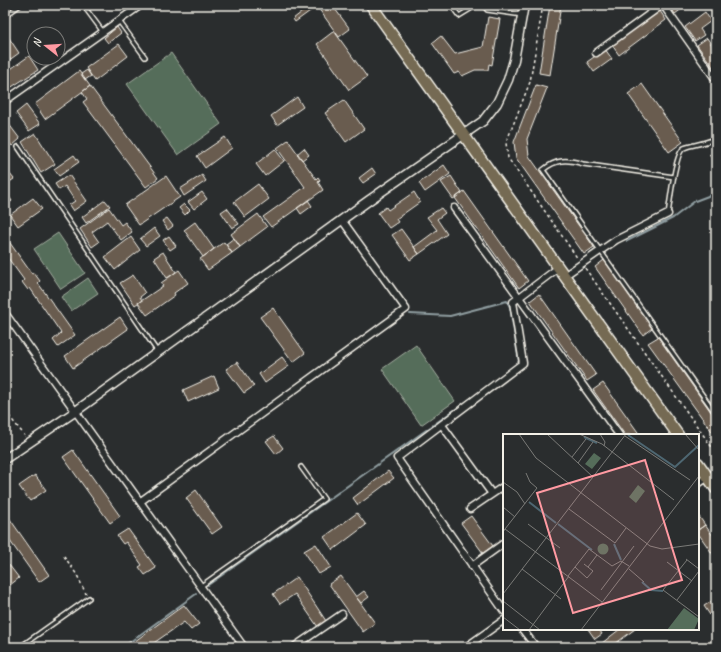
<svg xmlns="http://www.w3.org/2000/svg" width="721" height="652" font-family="Caveat,sans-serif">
<rect width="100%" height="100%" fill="#2a2d2e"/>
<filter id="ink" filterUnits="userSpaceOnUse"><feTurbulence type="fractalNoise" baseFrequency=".025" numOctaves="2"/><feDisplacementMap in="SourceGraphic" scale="8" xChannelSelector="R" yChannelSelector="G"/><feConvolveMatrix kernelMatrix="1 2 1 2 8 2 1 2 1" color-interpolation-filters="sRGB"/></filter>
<g filter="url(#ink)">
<!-- green -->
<path fill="#556d5a" stroke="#a4afa1" d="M171,53L221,124L178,155L127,84Z
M58,233L85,273L61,289L34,249Z
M88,278L98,293L71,311L61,297Z
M416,345L455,401L421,425L382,369Z"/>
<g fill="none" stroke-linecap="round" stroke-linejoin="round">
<!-- stream -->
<path stroke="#909ea1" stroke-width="2" d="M627,241L673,218L695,201L716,193
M410,314L450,316L507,301L510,307L519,362L517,365
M208,585L484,389
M123,647L196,594"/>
</g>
<!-- building -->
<path fill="#695c50" stroke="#f4f1e8" d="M311,5L317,6L295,22L293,19Z
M316,5H332L350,29L339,37Z
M550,5H561L550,75L539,73Z
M669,5H687L675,14Z
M660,11L666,20L619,55L612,45Z
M705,12L711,21L700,29L704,35L695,41L685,27Z
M488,17L500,19L492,65L489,64L488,70H475L462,76L459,72L454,74L432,43L441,36L455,54L483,47Z
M117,27L121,33L108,43L104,38Z
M334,31L367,77L349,90L317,44Z
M5,32L19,53L8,61L5,56Z
M707,38L716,51V71L697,45Z
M119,44L128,56L95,81L86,68Z
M605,49L612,59L594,72L587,62Z
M29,56L38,70L7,90L5,87V73Z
M87,70L91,76L85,80L81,74Z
M79,71L90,86L45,119L35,104Z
M642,84L683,142L669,152L628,94Z
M536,85L547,88L527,139L529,156L594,247L584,254L516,158L514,142Z
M90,86L158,178L146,187L83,102L87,99L82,92Z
M297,97L303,107L277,125L271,116Z
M344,100L364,129L346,142L325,113Z
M26,105L40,124L29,131L16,113Z
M5,119L20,139L12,146L5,137Z
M35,133L55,164L41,173L22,142Z
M225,137L232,148L205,168L197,156Z
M288,140L316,179L318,177L320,180L318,182L323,190L271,227L263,217L305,187L277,148Z
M304,148L309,155L302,160L297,154Z
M275,149L284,161L265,176L256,164Z
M716,150V163L709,155Z
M74,155L79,162L59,176L54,169Z
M444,165L450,174L425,192L419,183Z
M372,168L376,174L363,183L359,178Z
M9,173L14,179L5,185V175Z
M69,175L87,201L73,211L69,205L75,201L65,186L59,190L55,184Z
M202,175L206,181L184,196L180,189Z
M166,176L180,197L139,225L125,205Z
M451,176L462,193L453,199L441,182Z
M258,184L269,199L245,217L234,202Z
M5,191L12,201L6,206L5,204Z
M464,191L528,281L519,288L455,198Z
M202,192L207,199L194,209L188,202Z
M414,192L420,202L396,219L398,222L389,228L378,213L386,207L388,210Z
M33,198L42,209L18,226L10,215Z
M105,200L110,206L86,223L82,217Z
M308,200L312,206L301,214L297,208Z
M184,204L190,210L185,215L179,208Z
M109,208L121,225L125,222L132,232L121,240L107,221L92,232L99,242L92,247L80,229Z
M227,208L239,224L232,228L221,212Z
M441,208L445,213L437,219L447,234L419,254L414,247L437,230L427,217Z
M258,214L267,227L240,247L231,234Z
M167,218L173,226L168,230L162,221Z
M195,222L214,249L203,257L184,230Z
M154,228L160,236L146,246L140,239Z
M401,229L419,254L410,260L392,235Z
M5,236L32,274L34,273L40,281L38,283L75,335L58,347L53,340L61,333L30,288L28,290L22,282L24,280L5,254Z
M169,236L176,246L170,250L163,240Z
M131,237L140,250L115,270L105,257Z
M234,238L240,247L232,253L226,244Z
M224,242L232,253L208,270L200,259Z
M163,252L176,272L167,278L154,258Z
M604,260L652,328L643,335L595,267Z
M179,270L188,283L174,293L175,295L147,315L138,303L163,286L161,283Z
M133,275L145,293L140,297L142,300L135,305L120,283Z
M539,294L596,375L587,381L530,301Z
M273,308L305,353L293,362L260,317Z
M120,317L128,329L73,368L65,356Z
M658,337L716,419V431L713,433L648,343Z
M282,357L289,366L265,383L259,374Z
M237,362L254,386L244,393L226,369Z
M214,376L219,388L188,402L183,390Z
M603,383L640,435H625L593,390Z
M274,436L283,448L276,454L266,441Z
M73,450L120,516L110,523L63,457Z
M388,471L394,478L358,505L353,498Z
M35,475L46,490L30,501L19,486Z
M196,490L222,527L212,534L186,498Z
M5,512L49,575L39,582L5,534Z
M357,513L366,525L333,550L324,537Z
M698,515L705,525L698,530Z
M471,516L493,546L483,553L461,523Z
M705,525L716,540V559L698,533V530Z
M128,529L156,568L145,575L139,567L142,565L126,542L123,544L117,536Z
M316,544L331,567L319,574L304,551Z
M9,565L19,578L5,589V569Z
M341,576L375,623L363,632L329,584Z
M297,577L326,621L318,627L295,594L280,604L273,594Z
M364,591L369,597L361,603L356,597Z
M715,599L716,600V624L704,606Z
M184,605L199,624L191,630L184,622L148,647H127Z
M588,629H599L602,634L595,639Z
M620,629H635L611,647H597Z"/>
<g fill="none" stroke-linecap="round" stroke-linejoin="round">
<defs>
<path id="service" d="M83,5L103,32
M451,5L459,16L477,5
M484,5L487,10L522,15
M5,16L20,5
M119,21L145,57
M18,147L157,351
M674,177L583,164C567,159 556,159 543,170L716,414
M668,214C670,203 675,152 684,148C694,144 705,144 716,138
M709,476L716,471
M201,586L324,499L301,467
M20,647L89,598"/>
<path id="minor" d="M663,5L716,80
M596,53L662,5
M5,101L141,5
M454,208L619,435
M564,276L616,240L668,214
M5,313L244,647
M442,425L492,494
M698,484L708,477
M141,501L406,309L342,220
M470,509L504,486
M472,566L504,543
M504,611L397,458L523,363L513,302L558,268
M522,629L536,647
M294,647L342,614
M466,647L504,620"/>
<path id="tertiary" d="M5,459L76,411L368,201L483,121L497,103L508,80L514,60L524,5"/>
<path id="trunk" d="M371,5L678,435
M698,463L716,489"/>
</defs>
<!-- service casing -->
<use href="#service" stroke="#f4f1e8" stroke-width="6"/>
<!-- minor casing -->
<use href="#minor" stroke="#f4f1e8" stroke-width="9"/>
<!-- tertiary casing -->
<use href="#tertiary" stroke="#f4f1e8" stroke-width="11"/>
<!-- trunk casing -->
<use href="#trunk" stroke="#f4f1e8" stroke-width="13"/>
<!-- path -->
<path stroke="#f4f1e8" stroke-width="1.5" stroke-dasharray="3 3" stroke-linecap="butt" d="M543,5L530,82L506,143L508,158L578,259
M585,268L716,453
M5,411L25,436
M64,556L77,575L86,594"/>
<!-- service -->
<use href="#service" stroke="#2a2d2e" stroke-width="3"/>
<!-- minor -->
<use href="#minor" stroke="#2a2d2e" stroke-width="6"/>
<!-- tertiary -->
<use href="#tertiary" stroke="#2a2d2e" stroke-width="8"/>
<!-- trunk -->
<use href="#trunk" stroke="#756b52" stroke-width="10"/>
</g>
</g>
<!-- overview -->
<g transform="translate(503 434)">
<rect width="196" height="196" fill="#2a2d2e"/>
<path d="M91,19L98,24L89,35L82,30ZM135,51L142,57L133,69L126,63ZM94.5 115a5.5 5.5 0 1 1 11 0a5.5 5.5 0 1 1-11 0ZM181,174L196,185L191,196H164Z" fill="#556d5a"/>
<path fill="none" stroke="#4e6772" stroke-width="2" d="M125,1L172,33L196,11M81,3L94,9M26,68L53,89M55,90L89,116M111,110L118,126M139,148L148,156L160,157"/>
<path fill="none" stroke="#7b7b78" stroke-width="1" d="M16,0L33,24L147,112L159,115L196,110M44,0L90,43M76,0L99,10L171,66M97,0L102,8L101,12M182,0L196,16M122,2L187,46M69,23L83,5M75,29L90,8M0,48L14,58L22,70M0,73L12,83M66,75L112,109L123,94M25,90L57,114M2,95L34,54L27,48L23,39M0,98L2,95L99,168M183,125L196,135M184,126L160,156L196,183M164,128L189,147M72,133L84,144L90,137L81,130M85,133L94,121M19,135L58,165M126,135L141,148M65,142L86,115L109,132L118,127L126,132M98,156L131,112M0,160L123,0M174,166L196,137M0,167L37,196M0,183L17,196M26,196L66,142M78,196L196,42"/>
<path fill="#ff9aa2" fill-opacity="0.15" stroke="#ff9aa2" stroke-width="2" d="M142,26L179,146L70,179L34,59Z"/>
<rect width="196" height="196" fill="none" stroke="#f4f1e8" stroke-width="2"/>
</g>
<!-- margin -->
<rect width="721" height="652" fill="none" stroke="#2a2d2e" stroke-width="20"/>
<rect x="10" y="10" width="701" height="632" fill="none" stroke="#f4f1e8" stroke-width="1.5" filter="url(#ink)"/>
<!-- north arrow -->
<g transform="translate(46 46) rotate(287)"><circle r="19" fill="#2a2d2e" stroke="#7b7b78"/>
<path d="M0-3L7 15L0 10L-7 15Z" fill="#ff9aa2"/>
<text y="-6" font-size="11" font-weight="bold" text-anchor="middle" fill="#f4f1e8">N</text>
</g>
</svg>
